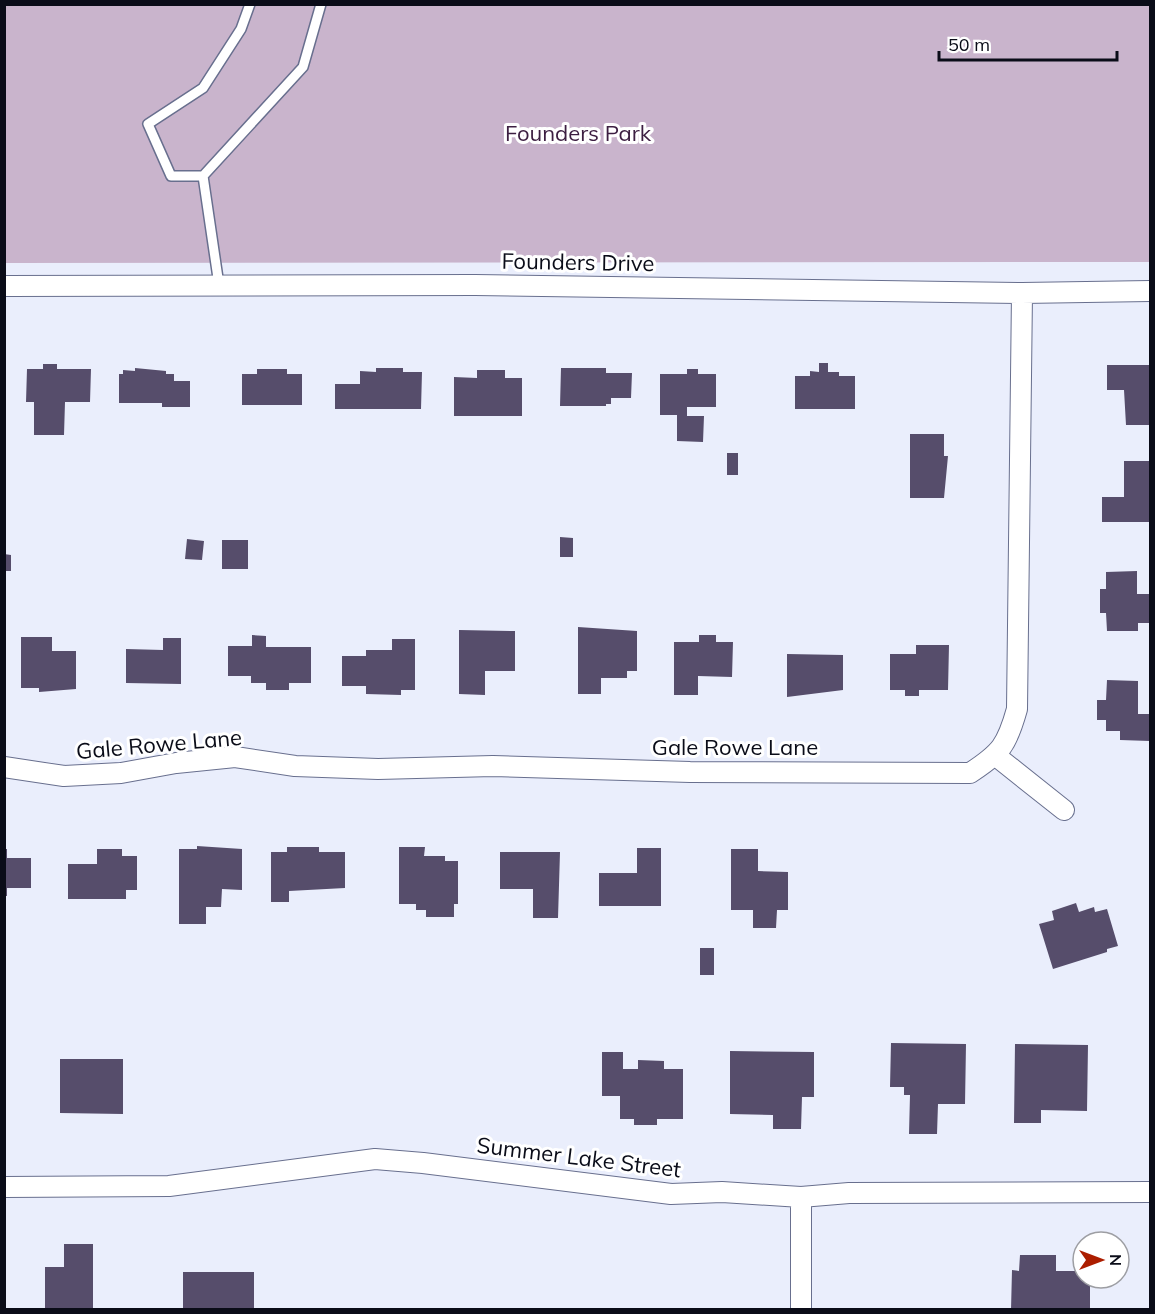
<svg xmlns="http://www.w3.org/2000/svg" width="1155" height="1314" font-family="Mulish,sans-serif">
<rect width="100%" height="100%" fill="#eaeefc"/>
<!-- green -->
<path fill="#c9b4cc" d="M4,5H1150V262L5,263Z"/>
<!-- building -->
<path fill="#564d6b" d="M819,363H828V372H839V376H855V409H795V376H810V371L819,372Z
M43,364H57V369H91L90,402H65L64,435H34V402H26L27,369H43Z
M1107,365H1150V425H1126L1124,390H1107Z
M135,368L166,371V374H174V381H190V407H162V403H119V374H123V370L135,371Z
M376,368H403V372H422L421,409H335V384H360V371L376,372Z
M561,368H606V373H632L631,398H611V404H606V406H560Z
M257,369H287V374H302V405H242V374H257Z
M687,369H698V374H716V407H687V416H704L703,442L677,441V415H660V374H687Z
M477,370H505V378H522V416H454V377L477,378Z
M910,434H944V456H948L944,498H910Z
M727,453H738V475H727Z
M1124,461H1150V522H1102V497H1124Z
M560,537L573,538V557H560Z
M187,539L204,541L202,560L185,559Z
M222,540H248V569H222Z
M4,554L11,555V571H4Z
M1137,571V594H1150V623H1138V631H1107L1106,613H1100V589H1106V572Z
M578,627L637,631V671H627V678H601V694H578Z
M459,630L515,631V671H485V695L459,694Z
M252,635L266,636V647H311V683H289V690H266V683H251V676H228V646H252Z
M699,635H716V642H733L732,677L698,676V695H674V642H699Z
M21,637H52V651H76V689L39,692V688H21Z
M163,638H181V684L126,683V649L163,650Z
M392,639H415V690H401V695L366,694V686H342V656H366V650H392Z
M916,645H949L948,690H919V696H905V690H890V654H916Z
M787,654L843,655V690L787,697Z
M1107,680L1138,681V714H1150V741L1120,740V731H1106V720H1097V700H1106Z
M197,846L242,849V890L222,889L221,907H206V924H179V849H197Z
M287,847H319V852H345V888L289,891V902H271V852H287Z
M399,847H425L424,856H445V861H458V904H454V917H426V910H416V904H399Z
M637,848H661V906H599V873H637Z
M4,849H7V858H31V888H7V896H4Z
M97,849H122V856H137V890H126V899H68V864H97Z
M731,849H758V871L788,872V910H777L776,928H753V910H731Z
M500,852H560L558,918H533V889H500Z
M1076,903L1079,912L1094,907L1095,912L1107,909L1118,946L1107,949V952L1053,969L1039,924L1054,920L1052,911Z
M700,948H714V975H700Z
M891,1043L966,1044L965,1104H938L937,1134H909L910,1095H904V1087H890Z
M1015,1044L1088,1045L1087,1111L1041,1110V1123H1014Z
M730,1051L814,1052V1097H802L801,1129H773V1115L730,1114Z
M602,1052H623V1069H638V1060L664,1061V1069H683V1119H657V1125H634V1119H620V1096H602Z
M60,1059H123V1114L60,1113Z
M64,1244H93V1310H45V1267H64Z
M1020,1255H1056V1271H1081V1277L1090,1278V1310H1011L1012,1270L1019,1271Z
M183,1272H254V1310H183Z"/>
<g fill="none" stroke-linecap="round" stroke-linejoin="round">
<defs>
<path id="lane" d="M250,4L241,29L203,88L148,124L171,176H203L303,67L321,4
M203,176L219,285"/>
<path id="street" d="M4,286L475,285L1022,293L1150,291
M996,756L1064,810
M4,767L64,776L121,773L176,763L235,757L295,766L378,769L493,766L690,772L970,773C1001,753 1007,745 1017,709L1022,293
M4,1187L169,1186L375,1159L423,1163L671,1194L722,1192L801,1197L849,1193L1150,1192
M801,1197V1310"/>
</defs>
<!-- lane casing -->
<use href="#lane" stroke="#686f8e" stroke-width="12"/>
<!-- street casing -->
<use href="#street" stroke="#686f8e" stroke-width="22"/>
<!-- lane -->
<use href="#lane" stroke="#fff" stroke-width="9"/>
<!-- street -->
<use href="#street" stroke="#fff" stroke-width="20"/>
</g>
<g text-anchor="middle" stroke-width="6" stroke-linejoin="round" paint-order="stroke">
<!-- park labels -->
<g font-size="22" fill="#3c1e41" stroke="#fff">
<text x="578" y="141">Founders Park</text>
</g>
<!-- street labels -->
<g font-size="22" fill="#0a0c18" stroke="#fff">
<text transform="translate(578 262) rotate(1)" y="8">Founders Drive</text>
<text transform="translate(159 744) rotate(-5)" y="8">Gale Rowe Lane</text>
<text x="735" y="755">Gale Rowe Lane</text>
<text transform="translate(579 1157) rotate(7)" y="8">Summer Lake Street</text>
</g>
</g>
<!-- border -->
<rect width="1155" height="1314" fill="none" stroke="#0a0c18" stroke-width="12"/>
<!-- north arrow -->
<g transform="translate(1101 1260) rotate(90)"><circle r="28" fill="#ffffff" stroke="#9d9ea3" stroke-width="1.5"/>
<path d="M0-4.5L10 22L0 15L-10 22Z" fill="#ac1e00"/>
<text y="-9" font-size="16" font-weight="bold" text-anchor="middle" fill="#0a0c18">N</text>
</g>
<!-- scale -->
<path d="M939 51v9h178v-9" fill="none" stroke="#0a0c18" stroke-width="3"/>
<text x="948" y="51" font-size="18" fill="#0a0c18" stroke="#ffffff" stroke-width="4.5" paint-order="stroke">50 m</text>
</svg>
